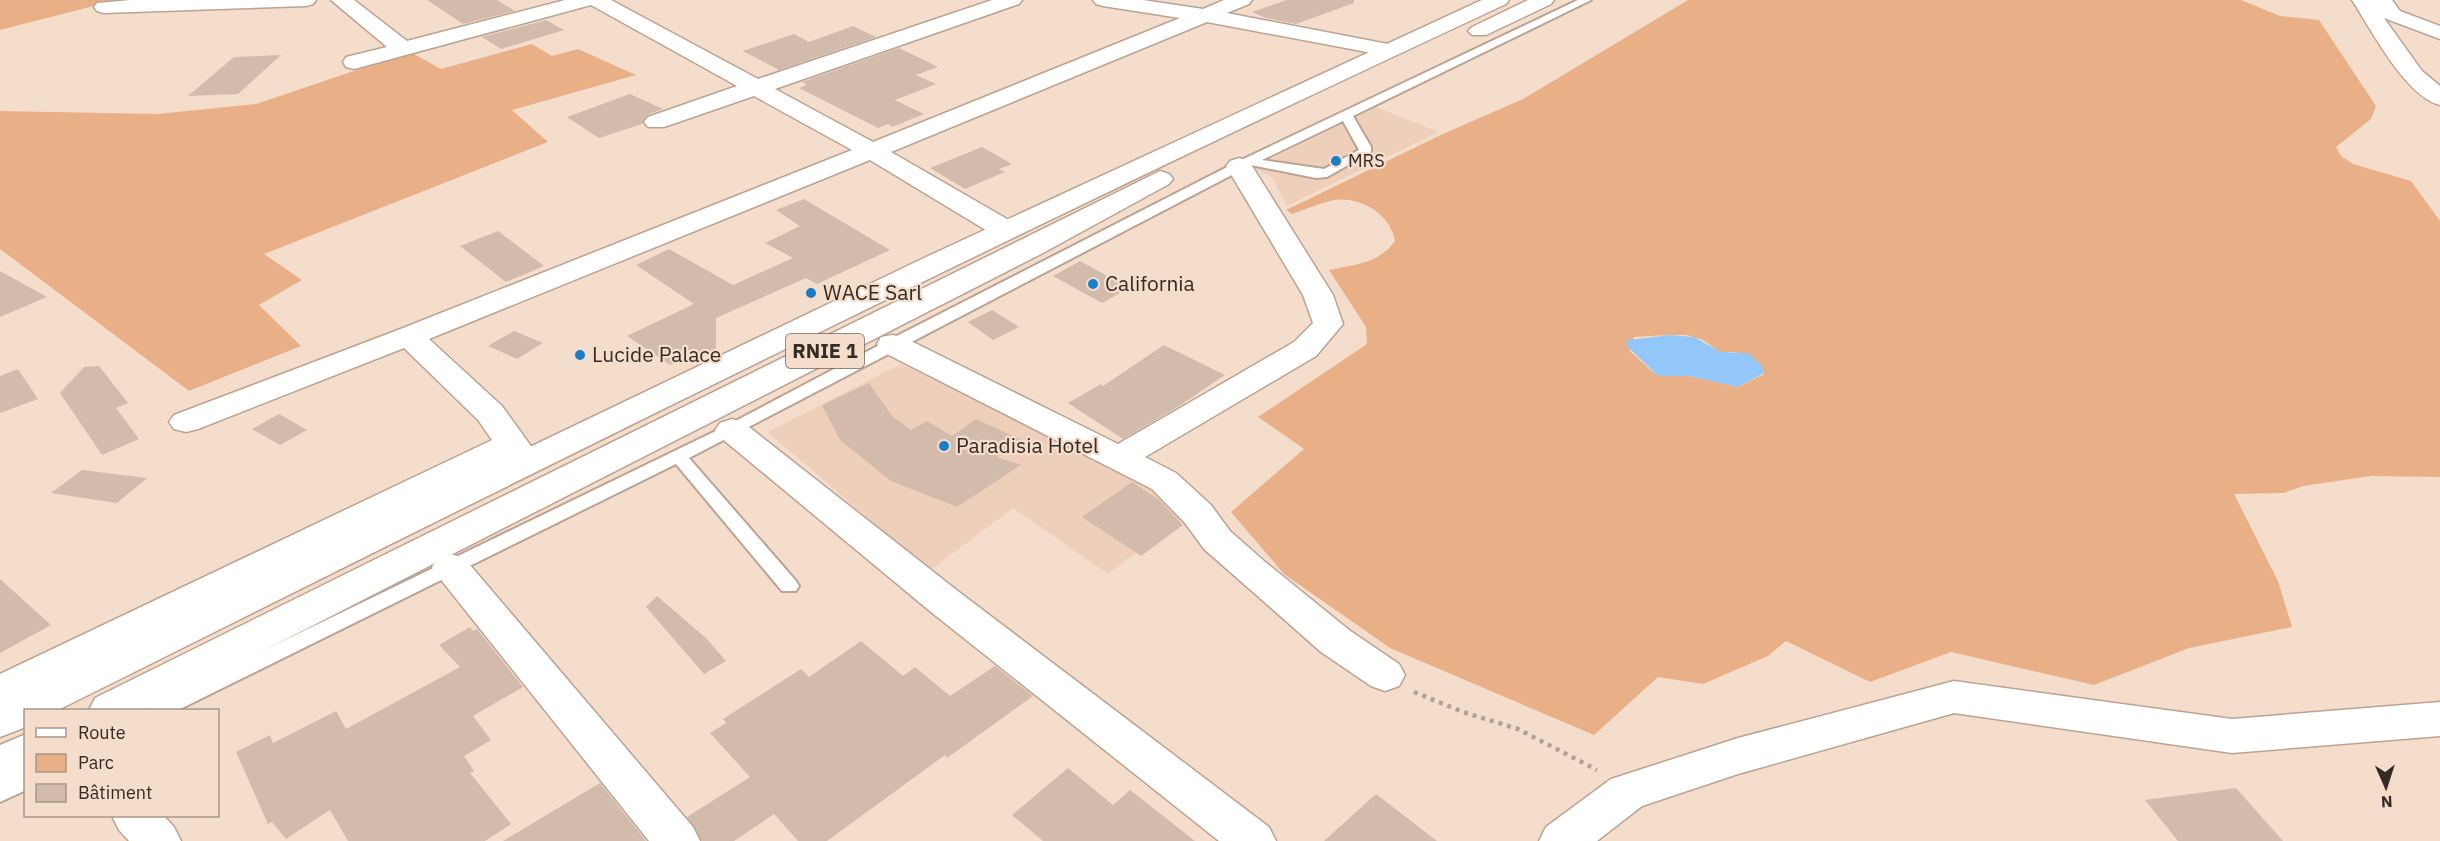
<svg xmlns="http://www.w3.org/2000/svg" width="2440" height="841" font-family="'IBM Plex Sans',sans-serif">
<rect width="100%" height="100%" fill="#f5ddcc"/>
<!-- built -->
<path fill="#eecfba" d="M1376,107L1438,132L1287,206L1272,177L1253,168Z
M901,364L1062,438L1193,508L1108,574L1013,508L929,571L768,432Z"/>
<!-- green -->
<path fill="#e9b088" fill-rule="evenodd" d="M0,0H117L0,30Z
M1688,0H2241L2280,16L2319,20L2376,106L2371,119L2336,147L2341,156L2353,164L2411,181L2440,221V477L2371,476L2303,486L2284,493L2234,494L2278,581L2292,627L2189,648L2094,685L1951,652L1870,682L1786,641L1768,656L1703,684L1658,677L1594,735L1390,648L1284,574L1231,512L1304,449L1258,417L1367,344L1366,327L1329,270C1356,264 1378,264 1395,241C1391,214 1360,196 1334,200C1320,203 1306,209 1292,214L1286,210L1445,133L1523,99ZM1670,335H1686L1703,340L1720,352H1737L1764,374L1738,387L1689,376H1670L1654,373L1630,351L1634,337Z
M532,44L552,56L578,49L636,75L512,110L548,142L264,254L302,280L259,305L301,346L189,391L0,249V111L157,114L256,104L410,52L441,69Z"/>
<!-- water -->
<path fill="#93c7f9" d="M1670,335L1694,337L1721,352L1748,353L1762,366L1764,373L1738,387L1689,376H1658L1626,345L1628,340Z"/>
<!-- building -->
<path fill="#d2bbab" d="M427,0H497L515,11L463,24Z
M1287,0H1354V3L1296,24L1266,18L1252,12Z
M546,20L564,30L501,49L482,37Z
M853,26L876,37L779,70L743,51L794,34L809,42Z
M899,48L938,67L916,75L936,84L895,100L924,114L892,127L888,124L878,128L799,88L807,85L802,82Z
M281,55L238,94L188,96L234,57Z
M630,94L663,109L647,115L642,124L599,138L567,117Z
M982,147L1012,164L999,169L1005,172L965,189L930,168Z
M804,199L890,250L817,284L806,278L716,318V350L691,354L670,365L627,336L694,304L636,265L669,249L733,285L793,258L765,243L800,226L776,210Z
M498,231L544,266L506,282L460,246Z
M1080,261L1129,288L1102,303L1053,276Z
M0,271L47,297L0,317Z
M992,310L1019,327L993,340L968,322Z
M514,331L543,343L517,359L488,346Z
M1164,345L1225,375L1179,406L1123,439L1068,403L1101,384L1103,386Z
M99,366L128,403L116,408L139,439L102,455L60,393L84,367Z
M18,369L38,399L0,413V376Z
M869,383L892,416L911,430L927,421L952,436L976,419L1022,440L997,457L1021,465L957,507L891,481L840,440L822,405Z
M279,414L307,430L280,445L252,429Z
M82,470L147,478L117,503L51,493Z
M1132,482L1159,500L1183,525L1141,556L1082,517Z
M0,579L51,625L0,653Z
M657,596L706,638L726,661L704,674L646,607Z
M470,627L473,631L477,629L523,687L473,716L491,740L464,756L474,771L470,773L511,824L485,841H348L330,810L286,839L272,822L268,824L236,752L270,735L273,743L336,711L346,729L460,667L439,645Z
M861,641L903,676L915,667L950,696L995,666L1033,696L947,758L945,755L827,841H798L774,814L734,841H702L687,817L750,777L710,733L726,723L723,719L801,669L809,677Z
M1068,768L1113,805L1130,790L1195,841H1043L1012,815Z
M600,783L646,841H503Z
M2236,788L2283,841H2178L2145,800Z
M1376,794L1437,841H1324Z"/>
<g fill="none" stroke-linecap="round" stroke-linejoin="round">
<defs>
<path id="lane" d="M1578,0H1591L1353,116L1371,147V152L1327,177L1316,178L1251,165L689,458L796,581L799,586L796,591H782L676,464L178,710H150L153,704L726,426L887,341L1235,163ZM1343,121L1359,150L1324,169L1262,160Z
M26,770V790L0,802V782Z"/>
<path id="street" d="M316,0L313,4L306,6L104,13L97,11L94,7L97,3L131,0Z
M331,0H354L407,41L565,0H611L758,79L992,0H1022L1019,4L775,89L873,142L1180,18L1103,6L1096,4L1093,0H1143L1203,9L1224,0H1252L1249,4L1227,13L1388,44L1396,45L1399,50L1396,55L1388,56L1207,22L891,152L1014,223L1018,229L1014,235L1004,237L994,235L870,160L429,339L502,406L541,460L536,468C523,471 515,472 506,460L15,705L0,709V674L492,440L478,420L404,348L198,429L186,432L174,429L169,422L174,415L398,330L852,150L754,96L664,127H648L644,122L648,117L737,86L591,5L354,69L346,67L343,62L346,57L387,47Z
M1239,158L1248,161L1252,166L1333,295L1343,324L1316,356L1145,457L1176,473L1211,505L1230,531L1264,561L1349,630L1399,664L1405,675L1399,686L1385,691L1371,686L1321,652L1204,549L1185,523L1152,489L881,351L877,344L881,337L892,335L903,337L1118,444L1294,342L1313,323L1303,295L1226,166L1230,161Z
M732,419L744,423L959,592L1269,827L1276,841H1219L931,612L720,437L715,430L720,423Z
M451,554L464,558L693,827L700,841H649L438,576L432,567L438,558Z
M1954,681L2232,719L2440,702V736L2232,753L1954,713L1738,774L1642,806L1597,841H1539L1546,827L1611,779L1738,738Z"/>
<path id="secondary" d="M2352,0H2392L2400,11L2440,26V39L2384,18L2422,71L2440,86V105C2405,96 2371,29 2352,0Z
M15,670C34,676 53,691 61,710H26L25,722L0,697V675Z
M112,816H164L174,827L181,841H129L119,830Z"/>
<path id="highway" d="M1482,0H1509L1506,4C1019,230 539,470 58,710H26V727L0,737V701L924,258Z
M1528,0H1554L1551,4L1486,35H1472L1468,31L1472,27Z
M1160,171L1169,174L1173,179L1169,184L1043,253L147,710H89L95,698Z
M26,734V773L0,783V745Z"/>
</defs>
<!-- lane casing -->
<use href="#lane" stroke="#baa393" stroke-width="4"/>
<!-- street casing -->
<use href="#street" stroke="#baa393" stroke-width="3"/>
<!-- secondary casing -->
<use href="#secondary" stroke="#baa393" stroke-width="3"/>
<!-- highway casing -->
<use href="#highway" stroke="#baa393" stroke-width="3"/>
<!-- path -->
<path stroke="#b3a092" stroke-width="4.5" stroke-dasharray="4 5" stroke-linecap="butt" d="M1414,692L1463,712L1518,729L1597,770"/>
<!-- lane -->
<use href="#lane" fill="#fff" fill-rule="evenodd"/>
<!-- street -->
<use href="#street" fill="#fff" fill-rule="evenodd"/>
<!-- secondary -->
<use href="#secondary" fill="#fff" fill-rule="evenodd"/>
<!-- highway -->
<use href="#highway" fill="#fff" fill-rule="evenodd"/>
</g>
<!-- markers -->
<g fill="#197dc8" stroke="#f5ddcc" stroke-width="2">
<circle cx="1336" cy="161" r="6"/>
<circle cx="1093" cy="284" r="6"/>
<circle cx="811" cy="293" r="6"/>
<circle cx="580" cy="355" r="6"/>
<circle cx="944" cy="446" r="6"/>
</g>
<g text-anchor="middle" stroke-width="4.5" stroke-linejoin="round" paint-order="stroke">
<!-- far-poi labels -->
<g font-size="18" fill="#342b24" stroke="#f5ddcc" text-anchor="start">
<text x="1348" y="167">MRS</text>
</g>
<!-- shield labels -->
<rect fill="#f5ddcc" stroke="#6e6056" stroke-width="1.5" x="786" y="334" width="78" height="34" rx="4.5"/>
<g font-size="20" font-weight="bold" fill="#342b24">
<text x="825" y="358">RNIE 1</text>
</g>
<!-- poi labels -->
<g font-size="21" fill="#342b24" stroke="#f5ddcc" text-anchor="start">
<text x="1105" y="291">California</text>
<text x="823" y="300">WACE Sarl</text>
<text x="592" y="362">Lucide Palace</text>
<text x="956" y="453">Paradisia Hotel</text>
</g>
</g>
<!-- legend -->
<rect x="24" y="709" width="195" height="108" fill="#f5ddcc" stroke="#a89689" stroke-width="1.5"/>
<rect x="36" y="728" width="30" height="9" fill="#ffffff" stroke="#a89689" stroke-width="1.5"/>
<text x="78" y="739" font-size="18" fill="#342b24">Route</text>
<rect x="36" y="754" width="30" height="18" fill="#e9b088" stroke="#a89689" stroke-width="1.5"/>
<text x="78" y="769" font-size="18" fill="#342b24">Parc</text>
<rect x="36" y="784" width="30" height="18" fill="#d2bbab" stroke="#a89689" stroke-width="1.5"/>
<text x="78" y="799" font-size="18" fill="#342b24">Bâtiment</text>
<!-- north arrow -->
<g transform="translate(2386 787) rotate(177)" stroke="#f5ddcc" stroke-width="4.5" paint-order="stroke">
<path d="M0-4.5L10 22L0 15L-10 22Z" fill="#342b24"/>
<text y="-9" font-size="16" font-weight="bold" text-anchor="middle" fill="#342b24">N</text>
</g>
</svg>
